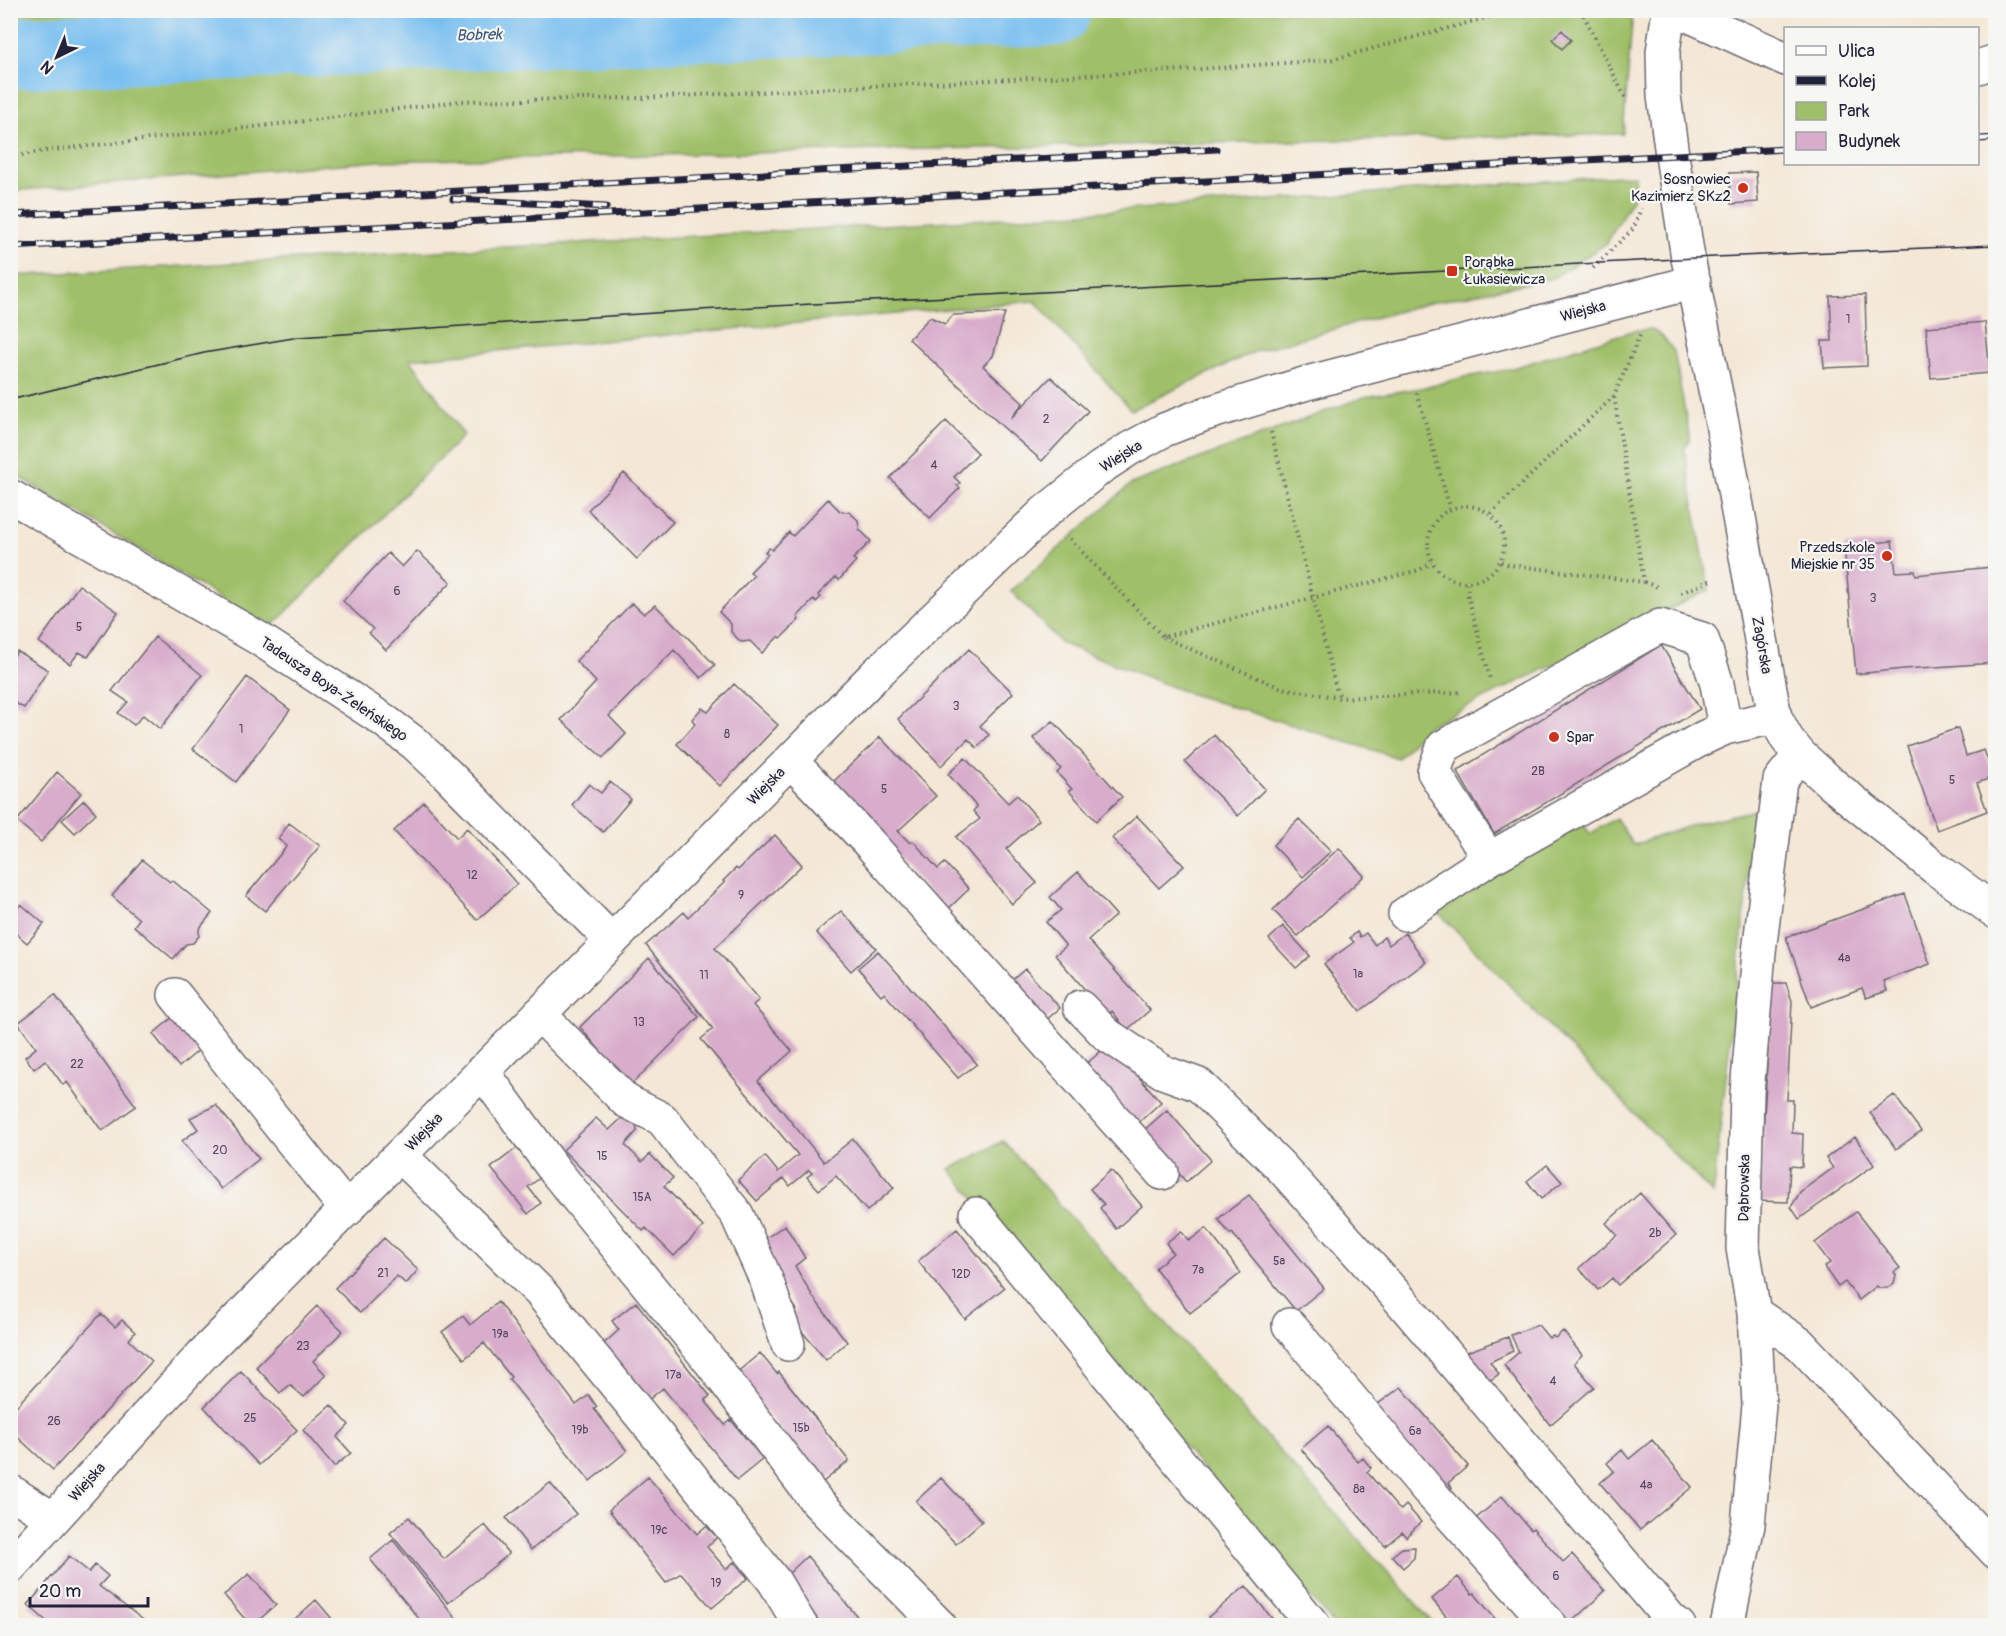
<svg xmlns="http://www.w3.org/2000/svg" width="2006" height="1636" font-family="Pangolin,sans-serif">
<rect width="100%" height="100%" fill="#f6f6f2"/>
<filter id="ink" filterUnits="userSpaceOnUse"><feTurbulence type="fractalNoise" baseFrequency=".0167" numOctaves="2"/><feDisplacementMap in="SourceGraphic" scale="12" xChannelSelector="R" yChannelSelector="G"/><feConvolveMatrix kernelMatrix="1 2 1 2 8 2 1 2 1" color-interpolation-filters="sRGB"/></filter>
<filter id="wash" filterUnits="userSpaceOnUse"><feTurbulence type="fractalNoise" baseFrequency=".008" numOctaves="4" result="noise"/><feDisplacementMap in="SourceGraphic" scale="24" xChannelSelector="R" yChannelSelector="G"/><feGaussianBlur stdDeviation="1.35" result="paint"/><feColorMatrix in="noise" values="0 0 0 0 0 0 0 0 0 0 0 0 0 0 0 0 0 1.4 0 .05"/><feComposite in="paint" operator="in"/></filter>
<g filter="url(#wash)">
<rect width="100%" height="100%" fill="#f4e7d5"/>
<!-- green -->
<path fill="#9fbf68" stroke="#607052" stroke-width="1.5" d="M11,11H1633L1623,134L379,161L11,191Z
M1635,175L1633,197L1607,243L1553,278L1425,304L1256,351L1131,410L1035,301L410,359L464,435L270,628L11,472L10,276L1021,217Z
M1650,329L1661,335L1674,351L1690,440L1684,449L1709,590L1429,725L1398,758L1185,692L1061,643L1011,591L1131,484L1364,397L1427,387L1465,377L1506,370L1632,331Z
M1756,810L1713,1194L1436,910L1583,823L1590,834L1616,818L1633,845L1698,823Z
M1003,1141L1435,1625H1334L950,1169Z"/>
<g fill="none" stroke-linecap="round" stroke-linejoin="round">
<!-- river -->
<path stroke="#79bff0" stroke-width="72" d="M10,53L1055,10"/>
</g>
<g id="blocks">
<!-- building -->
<path fill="#d8accb" d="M1562,30L1571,40L1562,49L1552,39Z
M1756,172L1758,202L1731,204L1729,173Z
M1865,295L1867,366L1824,368L1822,341H1832L1830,296Z
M1005,313L993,356L983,366L1023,403L1010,419L1051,377L1088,411L1042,461L1003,427L909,339L930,317L945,324L953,315Z
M1985,322L1990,373L1931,378L1926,327Z
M946,421L978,453L954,477L960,483L957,485L960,488L930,518L890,478Z
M624,473L673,522L637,559L588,510Z
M828,499L840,511L849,512L858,520L859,529L871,541L853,559L856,561L839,580L836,577L818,595L821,597L816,602L814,599L797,617L799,620L781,638L779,636L762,653L750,641L741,642L731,632V624L719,612L754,575L750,572L768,554L765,552L769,548L772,550L789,532L793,536Z
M1892,541L1896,572L1915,571L1916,575L1991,567L1990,561L1995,560V663L1904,669L1856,674L1844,546Z
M417,551L451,582L386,650L369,633L373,629L343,601L388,553L402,567Z
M79,585L118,612L88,657L79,652L70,664L39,642Z
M632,603L644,614L655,605L715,665L701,678L674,650L609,716L626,734L603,758L561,720L596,682L576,661Z
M155,637L202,675L160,729L143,715L134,725L118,713L128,702L112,691Z
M1661,645L1700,709L1494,834L1457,771Z
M969,649L1013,693L980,726L989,735L977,748L968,739L941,766L898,719Z
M17,651L48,670L24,708L10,700V662Z
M247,677L290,710L236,782L193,749Z
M734,684L778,725L720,786L677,744L695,724L692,719L702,708L708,712Z
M1053,721L1122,797L1096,821L1069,791L1072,789L1057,773L1061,769L1033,738Z
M1958,728L1966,756L1984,750L1994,777L1977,783L1987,811L1937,830L1907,746Z
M1214,735L1265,789L1238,816L1185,762Z
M880,737L936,796L898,831L910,843L913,841L938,869L945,863L969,889L945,912L832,783Z
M965,758L1008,803L1017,795L1039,820L1006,849L1037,883L1012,904L956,837L980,819L973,811L977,807L948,774Z
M57,772L81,793L41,842L17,821Z
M610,782L631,799L603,832L572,805L589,784L601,793Z
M84,800L96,813L75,833L62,820Z
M424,802L457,838L467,828L517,884L477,920L394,831Z
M1137,816L1184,866L1159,888L1112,838Z
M1299,819L1331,851L1303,877L1273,845Z
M289,823L320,846L265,911L246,896L287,846L278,839Z
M775,835L802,865L715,948L759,1000L753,1005L792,1051L758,1081L824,1162L853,1139L894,1188L867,1211L836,1176L819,1190L807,1177L812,1173L809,1170L790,1186L784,1178L757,1201L738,1180L765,1156L778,1172L798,1155L701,1039L713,1029L646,945L684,912L688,917L725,882L723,881L736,868L738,870Z
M1339,848L1364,876L1298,936L1273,910Z
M142,860L170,882L172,880L212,913L199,929V936L193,943L186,944L173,959L134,926L139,919L112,896Z
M1078,872L1116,915L1088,940L1150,1010L1127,1030L1112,1011L1107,1015L1055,955L1066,946L1046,922L1061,910L1050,897Z
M1905,894L1930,964L1884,981L1887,991L1866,998L1862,988L1811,1007L1786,937Z
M21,904L44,924L27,943L10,928V916Z
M841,911L876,948L851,971L816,932Z
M1283,926L1310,956L1296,968L1269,939Z
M1357,932L1360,937L1366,933L1375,945L1384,937L1389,945L1405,933L1426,962L1360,1011L1324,964L1354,942L1350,938Z
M878,951L901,977L977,1064L958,1078L884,993L881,995L858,968Z
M649,958L699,1017L630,1086L580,1027Z
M1025,969L1060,1008L1044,1022L1010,982Z
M1772,983H1786L1792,1001L1787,1100H1793L1792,1133L1803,1134L1802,1167L1790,1166L1788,1202L1759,1201Z
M55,995L136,1106L102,1131L67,1082L63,1085L45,1060L34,1069L25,1057L36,1048L18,1023Z
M173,1017L199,1050L179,1067L153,1034Z
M1109,1044L1161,1102L1136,1125L1084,1066Z
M1894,1095L1921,1131L1896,1149L1870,1113Z
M216,1105L259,1159L221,1189L182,1141L198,1129L190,1118Z
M1167,1110L1211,1160L1186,1182L1144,1130Z
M596,1118L609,1130L622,1118H629L636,1125L637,1131L625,1145L642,1162L650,1154L673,1178L664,1186L703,1227L674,1256L646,1228L643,1231L563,1150Z
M1855,1137L1874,1165L1799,1219L1791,1207L1800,1192L1833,1168L1826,1158Z
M517,1148L541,1177L528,1187L541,1203L528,1214L491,1168Z
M1547,1165L1562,1182L1541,1199L1527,1181Z
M1111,1170L1142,1206L1116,1229L1100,1208L1104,1204L1090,1189Z
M1640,1193L1676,1235L1618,1285L1612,1278L1598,1290L1579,1268L1617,1235L1606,1223Z
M1249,1195L1324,1288L1296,1311L1232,1233L1230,1234L1218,1219Z
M1856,1212L1900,1268L1894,1272L1896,1275L1894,1283L1887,1288H1879L1877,1286L1859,1300L1845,1282L1838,1287L1824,1267L1830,1263L1815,1243Z
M785,1225L805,1258L795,1266L813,1297L847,1342L826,1360L789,1316L797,1310L756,1245Z
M1206,1228L1241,1273L1190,1313L1155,1268L1173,1253L1166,1243L1181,1231L1189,1241Z
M957,1229L1004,1288L965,1319L918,1261Z
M384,1238L418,1270L406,1284L397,1276L360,1313L335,1288Z
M498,1302L576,1405L589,1395L597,1407L594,1409L627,1451L590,1481L509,1379L511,1377L484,1343L464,1359L442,1332L463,1316L470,1325Z
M636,1302L710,1396L705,1400L707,1403L725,1425L731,1420L763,1459L737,1480L663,1388L647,1401L600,1347L619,1330L612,1321Z
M317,1306L343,1331L313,1361L326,1375L304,1397L290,1385L280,1393L256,1367Z
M101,1314L115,1327L122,1320L135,1332L129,1340L152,1361L53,1470L10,1430V1413Z
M1538,1325L1549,1338L1553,1336L1555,1338L1563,1331L1582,1355L1574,1363L1594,1387L1550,1425L1504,1365L1519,1352L1511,1335Z
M1508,1337L1513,1351L1490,1362L1499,1374L1486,1383L1461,1354Z
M760,1353L777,1374L779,1372L849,1461L823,1482L735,1374Z
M241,1371L297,1430L259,1465L204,1407Z
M1401,1387L1468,1466L1448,1483L1452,1488L1447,1493L1374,1407Z
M331,1405L349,1425L337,1437L351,1453L334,1467L303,1430Z
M1328,1426L1358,1462L1363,1458L1371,1468L1367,1472L1397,1507L1401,1510L1406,1505L1421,1522L1406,1537L1402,1532L1385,1546L1301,1449Z
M1652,1440L1692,1487L1640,1530L1600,1483L1614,1471L1607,1463L1622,1450L1629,1459Z
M648,1477L697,1534L706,1526L717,1537L707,1547L726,1569L734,1562L748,1578L712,1608L681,1573L666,1583L609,1510Z
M941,1478L982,1521L956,1544L916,1501Z
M550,1483L576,1514L531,1550L506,1518Z
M1502,1496L1531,1530L1533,1528L1563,1562L1572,1554L1605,1591L1567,1626L1472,1522Z
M409,1517L444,1559L485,1525L509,1554L448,1603L390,1533Z
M393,1540L456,1618L447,1626H425L370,1559Z
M1415,1547L1414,1558L1403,1568L1392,1556L1402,1548Z
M69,1556L89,1572L95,1565L108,1576L99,1586L151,1626H62L56,1621L52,1626L28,1605Z
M807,1556L865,1626H823L785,1577Z
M249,1574L276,1605L252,1626H238L245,1619L224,1595Z
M1458,1577L1472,1594L1474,1593L1501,1626H1454L1432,1599Z
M1246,1586L1278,1626H1215L1208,1617Z
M316,1600L338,1626H287Z"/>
</g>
</g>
<g filter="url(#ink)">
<use href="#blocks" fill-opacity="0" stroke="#6c6771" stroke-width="1.5"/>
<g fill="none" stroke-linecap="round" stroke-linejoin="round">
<defs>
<path id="minor" d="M1669,10L1663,52L1664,96L1672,155L1688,258L1722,423L1775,717L1787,739L1800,755L1832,784L1935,868L1996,912
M1677,10L1786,59
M1978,67L1996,61
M10,496L258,638L382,719L414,743L447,774L612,941
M1725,728L1717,684L1702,639L1660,626L1443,747L1434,772L1489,859L1703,738L1725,728L1775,717
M791,761L869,843L1162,1173
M1405,914L1489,859
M175,995L347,1210
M1080,1007L1106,1034L1163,1072L1199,1085L1281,1167L1396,1295L1673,1622L1679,1626
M539,1014L626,1101L662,1119L737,1215L767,1282L788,1344
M482,1071L556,1172L710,1361L817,1502L940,1626
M401,1156L540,1292L688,1473L774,1581L801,1626
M976,1214L1314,1626
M1754,1313L1800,1344L1996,1552
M1289,1325L1428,1490L1551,1626
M10,1491L53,1519
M10,1567L202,1355L874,676L1045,512L1100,468L1129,449L1164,430L1205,414L1307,383L1694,282
M1727,1626L1748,1525L1759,1405L1754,1313L1743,1248L1747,1093L1759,952L1780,780L1800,755"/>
</defs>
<!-- minor casing -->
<use href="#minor" stroke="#6c6771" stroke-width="36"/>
<!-- path -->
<path stroke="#6c6771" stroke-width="4" stroke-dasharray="1.5 4.5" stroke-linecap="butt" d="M1581,10L1625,97
M10,157L45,151L322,119L460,101L641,98L1185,70L1330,60L1515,10
M1593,268L1634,228L1641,208
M1417,393L1447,498L1451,508
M1271,432L1336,688L1340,697
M1428 544a38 38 0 1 1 76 0a38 38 0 1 1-76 0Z
M1491,513L1614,396L1640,335
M1070,539L1163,637L1419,570L1432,563
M1501,562L1510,565L1644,582L1614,396
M1644,582L1660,588
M1467,583L1468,596L1490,679
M1681,593L1711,580
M1163,637L1281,688L1341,698L1462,692"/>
<!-- minor -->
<use href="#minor" stroke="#fff" stroke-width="33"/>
<!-- tram -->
<path stroke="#22223b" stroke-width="1.5" d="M10,400L204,353L299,337L699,310L1715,257L1996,245"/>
<defs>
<path id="rail" d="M1978,139L1996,138
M453,199L606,207
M296,200L1216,149
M10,215L303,200
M10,247L1786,149"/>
</defs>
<!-- rail casing -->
<use href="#rail" stroke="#22223b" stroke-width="7"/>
<!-- rail -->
<use href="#rail" stroke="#f6f6f2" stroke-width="4.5" stroke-dasharray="14" stroke-linecap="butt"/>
</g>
</g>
<!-- markers -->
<g fill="#c8321e" stroke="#f6f6f2" stroke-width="2">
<circle cx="1743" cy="188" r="6"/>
<rect x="1446" y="265" width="12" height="12" rx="3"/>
<circle cx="1887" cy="556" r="6"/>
<circle cx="1554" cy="737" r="6"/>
</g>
<g text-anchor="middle" stroke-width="4.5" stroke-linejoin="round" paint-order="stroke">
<!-- number labels -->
<g font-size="12" fill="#50445f">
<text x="1848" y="323">1</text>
<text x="1046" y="423">2</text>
<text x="934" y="469">4</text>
<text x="397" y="595">6</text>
<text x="1873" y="602">3</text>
<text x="79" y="631">5</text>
<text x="956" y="710">3</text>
<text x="241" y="733">1</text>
<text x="727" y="738">8</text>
<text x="1538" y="775">2B</text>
<text x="1952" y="784">5</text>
<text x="884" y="793">5</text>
<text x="472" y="879">12</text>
<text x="741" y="899">9</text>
<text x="1844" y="962">4a</text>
<text x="1358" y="978">1a</text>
<text x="704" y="979">11</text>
<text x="639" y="1026">13</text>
<text x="77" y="1068">22</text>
<text x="220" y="1154">20</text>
<text x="602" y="1160">15</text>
<text x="642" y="1201">15A</text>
<text x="1655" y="1237">2b</text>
<text x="1279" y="1265">5a</text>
<text x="1198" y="1274">7a</text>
<text x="383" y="1277">21</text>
<text x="961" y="1278">12D</text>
<text x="500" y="1338">19a</text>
<text x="303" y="1350">23</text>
<text x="673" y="1379">17a</text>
<text x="1553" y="1385">4</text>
<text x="250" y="1422">25</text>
<text x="54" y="1425">26</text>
<text x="801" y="1432">15b</text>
<text x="580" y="1434">19b</text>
<text x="1415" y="1435">6a</text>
<text x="1646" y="1489">4a</text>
<text x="1359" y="1493">8a</text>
<text x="659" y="1534">19c</text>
<text x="1556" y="1580">6</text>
<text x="716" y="1587">19</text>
</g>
<!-- poi labels -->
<g font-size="15" fill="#22223b" stroke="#f6f6f2" text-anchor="end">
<text x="1731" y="184">Sosnowiec<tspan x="1731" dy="17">Kazimierz SKz2</tspan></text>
<text x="1464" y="267" text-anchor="start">Porąbka<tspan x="1464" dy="17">Łukasiewicza</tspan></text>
<text x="1875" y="552">Przedszkole<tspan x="1875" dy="17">Miejskie nr 35</tspan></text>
<text x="1566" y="742" text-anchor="start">Spar</text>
</g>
<!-- street labels -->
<g font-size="15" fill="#22223b" stroke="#f6f6f2">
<text transform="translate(1583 311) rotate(-15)" y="5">Wiejska</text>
<text transform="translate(1121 456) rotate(-32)" y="5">Wiejska</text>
<text transform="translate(1762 645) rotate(80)" y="5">Zagórska</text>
<text transform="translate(334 689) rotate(34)" y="5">Tadeusza Boya-Żeleńskiego</text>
<text transform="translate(766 786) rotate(-45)" y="5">Wiejska</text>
<text transform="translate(424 1132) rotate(-46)" y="5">Wiejska</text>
<text transform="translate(1744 1188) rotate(-89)" y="5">Dąbrowska</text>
<text transform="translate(87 1482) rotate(-48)" y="5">Wiejska</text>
</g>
<!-- water labels -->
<g font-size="16" font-style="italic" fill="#40597a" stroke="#f6f6f2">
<text transform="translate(479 34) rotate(-2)" y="6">Bobrek</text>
</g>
</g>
<!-- margin -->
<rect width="2006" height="1636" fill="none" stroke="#f6f6f2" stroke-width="36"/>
<!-- legend -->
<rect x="1784" y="27" width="195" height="138" fill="#f6f6f2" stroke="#a1a1a9" stroke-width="1.5"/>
<rect x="1796" y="46" width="30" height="9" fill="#ffffff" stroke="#a1a1a9" stroke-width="1.5"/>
<text x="1838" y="57" font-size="18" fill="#22223b">Ulica</text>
<rect x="1796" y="76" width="30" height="9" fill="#22223b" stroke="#a1a1a9" stroke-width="1.5"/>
<text x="1838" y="87" font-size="18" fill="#22223b">Kolej</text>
<rect x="1796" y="102" width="30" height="18" fill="#9fbf68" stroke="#a1a1a9" stroke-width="1.5"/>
<text x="1838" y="117" font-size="18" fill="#22223b">Park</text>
<rect x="1796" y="132" width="30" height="18" fill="#d8accb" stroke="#a1a1a9" stroke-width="1.5"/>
<text x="1838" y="147" font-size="18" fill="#22223b">Budynek</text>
<!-- north arrow -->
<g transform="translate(57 57) rotate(223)" stroke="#f6f6f2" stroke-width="4.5" paint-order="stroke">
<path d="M0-4.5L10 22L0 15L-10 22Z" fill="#22223b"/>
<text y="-9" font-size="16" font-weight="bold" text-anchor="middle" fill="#22223b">N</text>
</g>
<!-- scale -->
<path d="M30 1597v9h118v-9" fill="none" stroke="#22223b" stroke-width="3"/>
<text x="39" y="1597" font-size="18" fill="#22223b" stroke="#f6f6f2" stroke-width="4.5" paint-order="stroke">20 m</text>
</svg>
